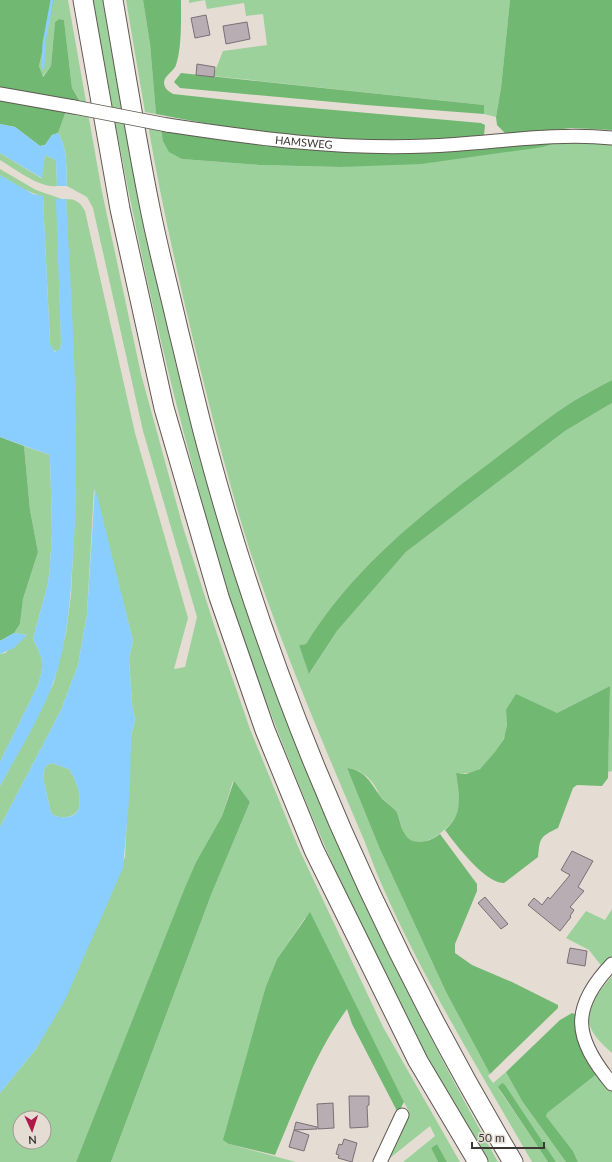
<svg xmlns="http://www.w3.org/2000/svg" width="612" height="1162" font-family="Lato,sans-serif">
<rect width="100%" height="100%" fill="#e5ddd4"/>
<!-- green -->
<path fill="#9cd19c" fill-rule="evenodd" d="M54,0H68L102,192L141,374L183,527L214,625L250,729L299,849L383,1027L460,1162H447L437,1144L431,1148L438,1162H403L435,1136L430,1126L385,1162H383L409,1112L350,995L305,918L277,959L266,986L229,1144L296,1162H111L211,895L250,802L233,781L222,816L196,862L76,1162H0V1093L36,1049L50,1024L125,857L131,736L135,720L132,704L129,658L133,641L94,489L87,614L78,665L61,710L0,827V786L39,714L54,682L66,633L71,594L75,514L76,442L66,199C76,199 80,202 85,211L135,433L188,618L174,669L185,667L197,617L143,431L93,208L87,197L67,186C66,168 68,148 58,133L66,111L51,108L48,96L80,100L72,88L64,20L59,19L55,22L51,66L42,77L39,66ZM20,1118H44V1142H20Z
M93,0H104C127,130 150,261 182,389C249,661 361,920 498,1162H486C381,985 295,794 230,598C212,543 198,486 183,430C146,288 118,144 93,0Z
M126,0H143L150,44L156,114L145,112Z
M189,0H510L501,88L496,117L484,114V105L213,76L223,51L267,45L263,14L246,16L244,3L207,9L205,0L189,3Z
M148,125L161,128L182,159L260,165L340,167L543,147L559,142L612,143V380C599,387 585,394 572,402C546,419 521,439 496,458C425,511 353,567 306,644L299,645L310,673L337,631L406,552L565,431L612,403V771L608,772L610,686L557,713L506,710C507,719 508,729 504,738C500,748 489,762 481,768C474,773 464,774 456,773C459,799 465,813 443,831C433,840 413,850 404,833C401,827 400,819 397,813C393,806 387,804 382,798C379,796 378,791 376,788C370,777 359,769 347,768L379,847L446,992L490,1074L488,1076L493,1083L506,1072L522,1101L566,1162H556L533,1128L498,1088L548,1162H532C481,1073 427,986 385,892C377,875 371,858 364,840C324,746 284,652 251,554C235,505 222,454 209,404C186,312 164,219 148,125Z
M0,153L41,178L45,155L56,160L57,186C41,189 15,169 0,160Z
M0,169L36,190L62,199H57L61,343L60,349L57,352L51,348L50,344L43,197L23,189L0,175Z
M24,446L50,455L52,532L50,566L48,583L33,639C43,659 45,663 38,685L0,762V654L5,653L27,635L14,633L20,624L23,599L38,552L30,510Z
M51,763L69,769C77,780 90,815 66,817C60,818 56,817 51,813L43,777L45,767Z
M612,909V959L603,968L589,950L566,938L586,911L605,920Z
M612,976V1053C576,1022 585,1008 612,976Z
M598,1073L612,1090V1162H578L573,1151L546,1116V1113Z"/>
<!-- forest -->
<path fill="#71b872" d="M0,0H54L39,66L43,77L51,66L55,22L59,19L64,20L72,88L80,101L0,88Z
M143,0H181C181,18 182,48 176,65C174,71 165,75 164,82C164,88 168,91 173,94L266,104L481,123L485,125L484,135L480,137C418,140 355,142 294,136C247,131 201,123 156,114L150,44Z
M510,0H612V130L571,128L507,135L497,125L496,117L501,88Z
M181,73L484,105V114L366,105L180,88L174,82Z
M0,99L66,111L58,133L52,135L45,145L40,146L15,127L0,124Z
M161,128L243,140L559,142L543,147L421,164L340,167L260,165L182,159L169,152L163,141Z
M612,380V403L565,431L406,552L337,631L309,674L299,645L306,644C353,567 425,511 496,458C521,439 546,419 572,402C585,394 599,387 612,380Z
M0,437L24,446L30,510L38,552L23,599L20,624L14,633L0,641Z
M610,686L608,778L602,786L577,785L573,788L558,828C540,837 540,837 538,857L504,883C486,884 455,844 445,830C464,814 459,796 456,773L466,774L480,769L495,752L504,739L507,725L506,710L516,694L557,713Z
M347,768C365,770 371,783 380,796C384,802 391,805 396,811C400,818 400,827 405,834C412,847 430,842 440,834L477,884V891L455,944V953L472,965L512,982L558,1005V1008L490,1074L446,992L379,847Z
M234,781L250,802L211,895L111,1162H76L184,890L196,862L222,816Z
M310,912L404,1102L398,1113L352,1024L347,1009C314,1055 297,1104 275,1155L229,1144L223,1140L266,986L277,959Z
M572,1013L578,1015L598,1073L547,1113L546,1116L573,1151L578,1162H566L522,1101L506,1072L560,1020Z
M502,1083L505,1085L556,1162H548L498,1087Z
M437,1144L447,1162H438L431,1148Z"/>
<!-- water -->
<path fill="#89cefe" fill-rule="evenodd" d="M0,124L15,127L40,146L45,145L52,135L58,133C68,148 66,168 67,186H57L56,160L45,155L42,178L0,153Z
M0,175L33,194L43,196L50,344L55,352L60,349L61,343L56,199H66C72,313 80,427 74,541C71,582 70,624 59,664C48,707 21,747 0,786V762L38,685C45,663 43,659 33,639L48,583L50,566L52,532L50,455L0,437Z
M95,487L133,641L129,658L132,704L135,720L131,736L130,787L123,868L65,1000L36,1049L0,1093V827L61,710L78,665L87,614ZM51,763L69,769C77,780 90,816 66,817C60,818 56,817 51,813L43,777L45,767Z
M14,633L27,635L14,648L0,654V641Z"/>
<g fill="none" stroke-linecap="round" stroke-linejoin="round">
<!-- stream -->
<path stroke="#89cefe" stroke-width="3" d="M43,68L44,43L52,0"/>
</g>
<!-- building -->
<path fill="#b8adb3" stroke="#7a6f75" d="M206,15L210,35L195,38L191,18Z
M247,22L250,39L226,44L223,26Z
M197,64L215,67L214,77L196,75Z
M572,851L593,861L578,887L584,891L570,907L574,910L570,916L571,917L560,931L528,905L534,898L542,905L548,897L550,899L570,875L561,870Z
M485,897L508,924L501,929L478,903Z
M570,948L587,951L585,966L567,963Z
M349,1096H369V1105L367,1106L368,1127L350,1128Z
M333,1103L334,1128L318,1129L317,1104Z
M296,1122L317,1127V1129L294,1130Z
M294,1130L309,1135L304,1151L289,1147Z
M344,1139L357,1143L352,1162L338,1158L339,1155L336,1154L339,1144L342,1145Z"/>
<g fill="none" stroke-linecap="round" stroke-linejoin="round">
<defs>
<g id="minor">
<path d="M0,94L74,107"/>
<path id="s1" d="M167,125C253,138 340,150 427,146C489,144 550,132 612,138"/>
<path d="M612,964C569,1009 574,1038 612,1084"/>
<path d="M380,1162L402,1115"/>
</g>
<path id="highway" d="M83,0L120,209L164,408L219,597L265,730L314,850L418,1061L478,1162
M113,0C125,69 136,139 150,208C158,249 169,289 178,329C188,369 197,410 208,450C275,700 381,940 513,1162"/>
</defs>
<!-- minor casing -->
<use href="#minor" stroke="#5f5951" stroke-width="15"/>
<!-- highway casing -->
<use href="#highway" stroke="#5f5951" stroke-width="21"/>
<!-- minor -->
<use href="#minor" stroke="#fff" stroke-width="13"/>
<!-- highway -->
<use href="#highway" stroke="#fff" stroke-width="19"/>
<defs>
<path id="minor-bridge" d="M74,107L167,125"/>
</defs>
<!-- minor-bridge casing -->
<use href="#minor-bridge" stroke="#5f5951" stroke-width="15" stroke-linecap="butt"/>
<!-- minor-bridge -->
<use href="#minor-bridge" stroke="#fff" stroke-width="13"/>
</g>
<g text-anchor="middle" stroke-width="3.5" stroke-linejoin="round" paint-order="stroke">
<!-- street labels -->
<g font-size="11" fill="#3c3935" stroke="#e5ddd4">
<text dy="4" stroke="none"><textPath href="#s1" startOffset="138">HAMSWEG</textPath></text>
</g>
</g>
<!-- north arrow -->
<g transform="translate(32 1130) rotate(177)"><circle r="19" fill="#e5ddd4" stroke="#a19b94"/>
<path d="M0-3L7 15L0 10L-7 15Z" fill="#ad1a49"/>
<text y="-6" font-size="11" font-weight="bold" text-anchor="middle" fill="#3c3935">N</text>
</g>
<!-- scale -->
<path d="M472 1142v6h72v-6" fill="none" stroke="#3c3935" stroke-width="2"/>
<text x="478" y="1142" font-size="12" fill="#3c3935" stroke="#e5ddd4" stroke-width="3" paint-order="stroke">50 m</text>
</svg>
